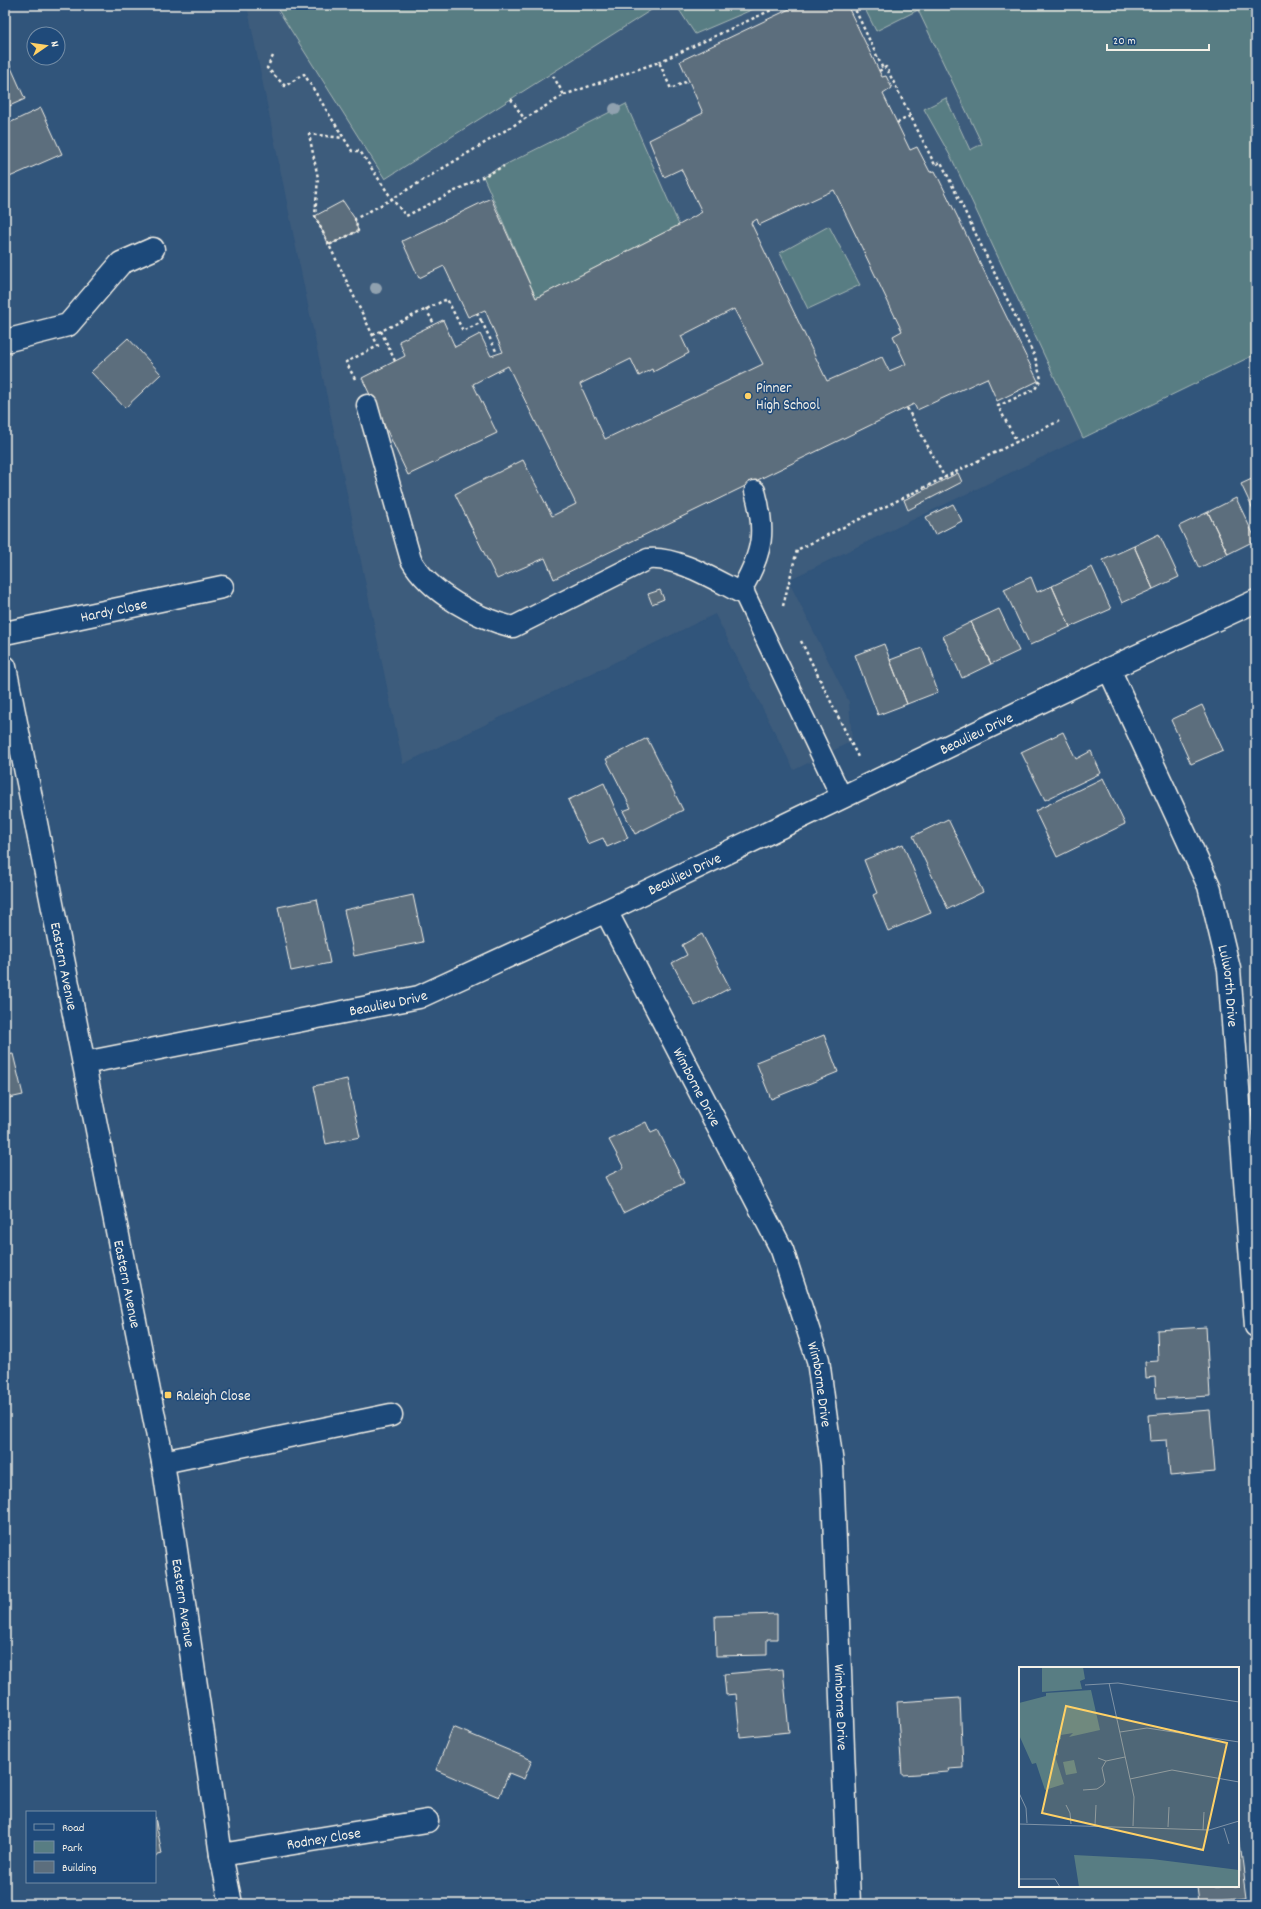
<svg xmlns="http://www.w3.org/2000/svg" width="1261" height="1909" font-family="Dekko,sans-serif">
<rect width="100%" height="100%" fill="#31557b"/>
<filter id="ink" filterUnits="userSpaceOnUse"><feTurbulence type="fractalNoise" baseFrequency=".025" numOctaves="2"/><feDisplacementMap in="SourceGraphic" scale="8" xChannelSelector="R" yChannelSelector="G"/><feConvolveMatrix kernelMatrix="1 2 1 2 8 2 1 2 1" color-interpolation-filters="sRGB"/></filter>
<g filter="url(#ink)">
<!-- built -->
<path fill="#3e5c7c" d="M247,5H1256V354L788,580L849,702L852,741L794,770L715,614L403,764L296,247Z"/>
<!-- green -->
<path fill="#587d83" stroke="#a6b7b6" d="M275,5H659L385,179Z
M676,5H763L695,34Z
M863,5H1256V354L1083,438L952,159L924,109L946,98L970,150L982,144L918,10L876,31Z
M626,104L679,225L536,298L483,176Z
M829,226L860,285L808,309L780,253Z"/>
<!-- building -->
<path fill="#5c6e7d" stroke="#f4f1e8" fill-rule="evenodd" d="M798,5H847L882,77L886,76L892,88L883,94L910,150L917,147L930,172L935,171L1038,381L997,401L987,378L917,410L914,404L554,579L545,558L497,579L455,494L523,460L552,516L576,504L508,366L473,384L497,433L408,475L362,378L405,356L399,341L443,320L455,347L480,334L491,356L503,352L485,310L468,317L444,266L419,278L402,241L491,198L536,298L679,225L702,212L681,169L664,177L649,140L703,113L680,61ZM834,190L902,331L893,336L906,364L889,371L882,357L827,381L751,223L757,219L759,225ZM734,309L763,364L605,439L580,384L631,359L639,376L652,369L653,372L689,353L681,336Z
M5,54L25,99L5,108Z
M41,108L62,154L5,179V125Z
M343,201L355,219L358,231L329,245L315,216Z
M128,338L161,374L125,408L91,372Z
M958,473L962,482L908,510L904,500Z
M1256,477V516L1241,484Z
M1236,498L1256,540L1228,554L1208,512Z
M953,504L962,521L935,535L926,517Z
M1208,512L1228,554L1199,568L1179,526Z
M1159,534L1179,577L1153,589L1134,546Z
M1134,546L1153,589L1122,603L1103,560Z
M1092,567L1111,609L1070,627L1052,586Z
M1031,577L1037,592L1052,586L1070,627L1030,645L1004,589Z
M660,590L664,599L652,604L648,594Z
M999,609L1019,651L991,664L971,622Z
M971,622L991,664L962,678L943,636Z
M884,644L907,704L878,715L855,655Z
M922,648L938,692L907,704L890,660Z
M1202,705L1223,750L1191,764L1171,720Z
M1063,732L1076,759L1091,751L1101,773L1045,800L1021,752Z
M647,738L683,810L635,834L623,811L631,808L606,759Z
M1103,778L1125,824L1057,857L1035,811Z
M604,783L628,838L607,847L603,838L588,844L568,800Z
M948,819L983,892L948,909L913,836Z
M903,844L931,913L888,931L873,895L877,893L864,860Z
M413,895L423,942L354,956L344,910Z
M317,899L330,963L291,971L278,907Z
M702,934L730,988L695,1006L672,963L687,955L682,945Z
M824,1035L838,1072L771,1099L756,1062Z
M13,1054L23,1095L5,1099V1055Z
M347,1079L360,1137L326,1144L314,1086Z
M646,1122L651,1133L658,1130L684,1183L623,1213L605,1177L624,1168L609,1140Z
M1206,1327L1210,1396L1156,1399L1155,1377L1146,1378L1145,1362L1158,1361L1157,1330Z
M1210,1410L1215,1472L1170,1476L1167,1440L1150,1441L1148,1415Z
M777,1614V1639H767V1655L716,1656L715,1616Z
M783,1669L789,1732L740,1737L736,1694L726,1695L724,1674Z
M960,1698L963,1768L948,1769L949,1772L902,1775L897,1702Z
M453,1727L532,1760L524,1779L509,1773L499,1797L436,1770Z
M155,1817L162,1854L155,1856Z
M1238,1835L1246,1897L1198,1902L1196,1886H1238Z
M1245,1900V1904H1199V1903Z"/>
<g fill="none" stroke-linecap="round" stroke-linejoin="round">
<defs>
<path id="lane" d="M367,405L411,560C430,593 476,618 513,627L648,559C678,556 718,582 745,595
M755,491C766,531 763,551 743,587L745,595L842,798"/>
<g id="street">
<path d="M5,341L68,325L121,263L153,249"/>
<path id="s1" d="M5,633L222,587"/>
<path id="s2" d="M1109,669L1209,886L1229,969L1256,1326"/>
<path id="s3" d="M606,911L782,1250L818,1360L832,1464L849,1904"/>
<path id="s4" d="M84,1063L419,997L606,911L1109,669L1256,601"/>
<path d="M163,1462L391,1415"/>
<path id="s5" d="M221,1855L427,1821"/>
</g>
<g id="secondary">
<path id="s6" d="M5,667L163,1462L221,1855L231,1904"/>
</g>
</defs>
<!-- lane casing -->
<use href="#lane" stroke="#f4f1e8" stroke-width="23"/>
<!-- street casing -->
<use href="#street" stroke="#f4f1e8" stroke-width="25"/>
<!-- secondary casing -->
<use href="#secondary" stroke="#f4f1e8" stroke-width="25"/>
<!-- path -->
<path stroke="#f4f1e8" stroke-width="2.5" stroke-dasharray="3 3" stroke-linecap="butt" d="M853,5L883,69L886,67L935,165L941,162L1035,357L1041,379L1035,389L998,406L1017,442
M273,56L267,68L285,86L304,74L352,151H360L392,199L406,216L504,166
M659,62L782,5
M879,71L883,69
M564,95L659,62L671,89L689,80
M511,99L525,120
M897,123L910,116
M329,245L315,216L318,178L309,134L343,138
M426,309L434,324
M477,313L482,322
M381,331L395,361
M373,335L447,299L463,331L482,322L497,353
M355,379L346,362L378,346L329,245L358,231L355,219L392,199L564,95L552,74
M907,408L945,478
M783,606L797,550L1059,421
M801,641L858,757"/>
<!-- lane -->
<use href="#lane" stroke="#1f4a7a" stroke-width="20"/>
<!-- street -->
<use href="#street" stroke="#1f4a7a" stroke-width="22"/>
<!-- secondary -->
<use href="#secondary" stroke="#1f4a7a" stroke-width="22"/>
</g>
<!-- trees -->
<g fill="#90a1af">
<circle cx="615" cy="109" r="6"/>
<circle cx="376" cy="288" r="6"/>
</g>
</g>
<!-- markers -->
<g fill="#ffd166" stroke="#1f4a7a" stroke-width="1.5">
<circle cx="748" cy="396" r="4"/>
<rect x="164" y="1391" width="8" height="8" rx="2"/>
</g>
<g text-anchor="middle" stroke-width="3" stroke-linejoin="round" paint-order="stroke">
<!-- poi labels -->
<g font-size="15" fill="#f4f1e8" stroke="#1f4a7a" text-anchor="start">
<text x="756" y="392">Pinner<tspan x="756" dy="17">High School</tspan></text>
<text x="176" y="1400">Raleigh Close</text>
</g>
<!-- street labels -->
<g font-size="15" fill="#f4f1e8" stroke="#1f4a7a">
<text dy="5" stroke="none"><textPath href="#s1" startOffset="111">Hardy Close</textPath></text>
<text dy="5" stroke="none"><textPath href="#s4" startOffset="958">Beaulieu Drive</textPath></text>
<text dy="5" stroke="none"><textPath href="#s4" startOffset="634">Beaulieu Drive</textPath></text>
<text dy="5" stroke="none"><textPath href="#s6" startOffset="305">Eastern Avenue</textPath></text>
<text dy="5" stroke="none"><textPath href="#s2" startOffset="341">Lulworth Drive</textPath></text>
<text dy="5" stroke="none"><textPath href="#s4" startOffset="310">Beaulieu Drive</textPath></text>
<text dy="5" stroke="none"><textPath href="#s3" startOffset="198">Wimborne Drive</textPath></text>
<text dy="5" stroke="none"><textPath href="#s6" startOffset="629">Eastern Avenue</textPath></text>
<text dy="5" stroke="none"><textPath href="#s3" startOffset="522">Wimborne Drive</textPath></text>
<text dy="5" stroke="none"><textPath href="#s6" startOffset="953">Eastern Avenue</textPath></text>
<text dy="5" stroke="none"><textPath href="#s3" startOffset="846">Wimborne Drive</textPath></text>
<text dy="5" stroke="none"><textPath href="#s5" startOffset="104">Rodney Close</textPath></text>
</g>
</g>
<!-- overview -->
<g transform="translate(1019 1667)">
<rect width="220" height="220" fill="#31557b"/>
<path d="M23,0H64L66,12L61,14L63,22L23,25ZM72,23L81,63L50,70L54,66L42,68V72L37,74L39,88L36,89L45,117L26,123L17,96L13,97L0,68V36L27,29V26ZM55,93L58,106L47,108L44,95ZM55,188L133,192L220,203V220H60Z" fill="#587d83"/>
<path fill="none" stroke="#7f93a7" stroke-width="1" d="M90,16L115,130L114,159M66,18L99,16L220,35M101,65L128,61L220,75M79,91L87,94L106,90M111,112L153,103L220,115M64,123L78,122L84,118L86,115L83,101L87,94M0,126L7,141L8,156M47,138L51,146L52,157M0,157L190,163L220,154M76,158L77,138M149,160L150,140M205,161L210,177M184,163L185,145M0,212H36L41,220"/>
<path fill="#ffd166" fill-opacity="0.15" stroke="#ffd166" stroke-width="2" d="M47,39L208,76L184,183L23,146Z"/>
<rect width="220" height="220" fill="none" stroke="#f4f1e8" stroke-width="2"/>
</g>
<!-- margin -->
<rect width="1261" height="1909" fill="none" stroke="#1f4a7a" stroke-width="20"/>
<rect x="10" y="10" width="1241" height="1889" fill="none" stroke="#f4f1e8" stroke-width="1.5" filter="url(#ink)"/>
<!-- legend -->
<rect x="26" y="1811" width="130" height="72" fill="#1f4a7a" stroke="#748da6"/>
<rect x="34" y="1824" width="20" height="6" fill="#1f4a7a" stroke="#748da6"/>
<text x="62" y="1831" font-size="12" fill="#f4f1e8">Road</text>
<rect x="34" y="1841" width="20" height="12" fill="#587d83" stroke="#748da6"/>
<text x="62" y="1851" font-size="12" fill="#f4f1e8">Park</text>
<rect x="34" y="1861" width="20" height="12" fill="#5c6e7d" stroke="#748da6"/>
<text x="62" y="1871" font-size="12" fill="#f4f1e8">Building</text>
<!-- north arrow -->
<g transform="translate(46 46) rotate(77)"><circle r="19" fill="#1f4a7a" stroke="#748da6"/>
<path d="M0-3L7 15L0 10L-7 15Z" fill="#ffd166"/>
<text y="-6" font-size="11" font-weight="bold" text-anchor="middle" fill="#f4f1e8">N</text>
</g>
<!-- scale -->
<path d="M1107 44v6h102v-6" fill="none" stroke="#f4f1e8" stroke-width="2"/>
<text x="1113" y="44" font-size="12" fill="#f4f1e8" stroke="#1f4a7a" stroke-width="3" paint-order="stroke">20 m</text>
</svg>
